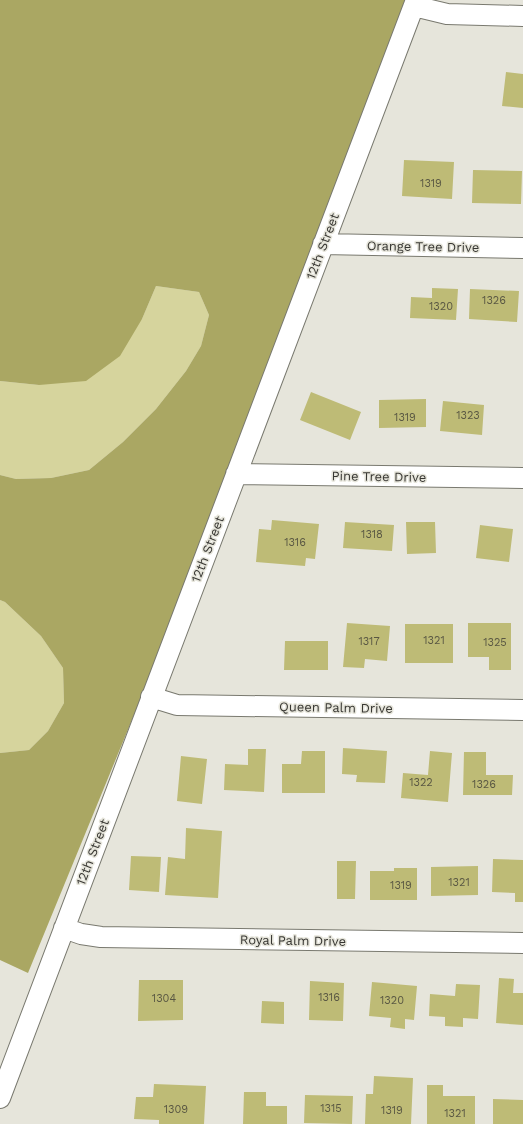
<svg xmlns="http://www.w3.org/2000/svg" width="523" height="1124" font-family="'Work Sans',sans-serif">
<rect width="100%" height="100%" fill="#e6e5db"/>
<!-- green -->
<path fill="#d6d49d" d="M156,286L199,292L209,315L201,346L186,371L156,409L123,442L89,470L51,478L16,479L0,475V381L39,385L142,319Z
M0,600L5,602L41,636L63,668L64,703L48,731L29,750L0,753Z"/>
<!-- forest -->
<path fill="#aaa763" d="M0,0H420L283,352L28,973L0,960V753L29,750L48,731L64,703L63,668L41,636L5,602L0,600V475L16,479L51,478L89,470L123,442L156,409L186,371L201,346L209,315L199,292L156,286L142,319L120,356L86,381L39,385L0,381Z"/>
<!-- building -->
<path fill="#bebb76" d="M506,72L523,74V108L502,106Z
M404,160L454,162L452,199L402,196Z
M473,170L522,171L521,204L472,203Z
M432,288L458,289L456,320L410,318L411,297L432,298Z
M470,289L519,291L517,322L469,319Z
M311,392L361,412L350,440L300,420Z
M426,399V427L379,428V400Z
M443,401L484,405L482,435L440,431Z
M272,520L319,524L315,559L306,558L305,566L256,562L259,529L271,530Z
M345,522L394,525L392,551L343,548Z
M406,522H435L436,553L407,554Z
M480,525L513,529L509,562L476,558Z
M347,623L390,626L387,661L365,659L364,668L343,667Z
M468,623H511V670H489V657H468Z
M405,624H453V663H405Z
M285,641H328V670H284Z
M343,748L387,751L385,783L356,782L357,775L342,774Z
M248,749H266L264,792L224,790L225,764L248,765Z
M302,751H325V793H282V764H301Z
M430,751L452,753L448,802L401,798L403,773L428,775Z
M464,752H486V775H513L512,795H463Z
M181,756L207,759L202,804L177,801Z
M186,828L222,831L218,898L165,895L168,857L185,859Z
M131,856L161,857L159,892L129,890Z
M493,859L523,860V902H515V893L492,892Z
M337,861H356L355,899H337Z
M478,866V895L431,896V867Z
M394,868H417V900H370V871H394Z
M499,978L514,979L513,993H523V1025L496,1023Z
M139,980H183V1020L138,1021Z
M310,981L344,983L343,1021L309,1020Z
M372,982L417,986L414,1020L405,1019V1029L390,1027L391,1018L369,1016Z
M456,984L480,985L478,1019L463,1018V1027L445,1026V1017L429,1016L430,994L455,996Z
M262,1001L284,1002V1024L261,1023Z
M374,1076L413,1078L411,1124H365L366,1094H373Z
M154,1084L206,1086L204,1124H159V1120L134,1119L136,1097H153Z
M427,1085H443V1096H475V1124H427Z
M244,1092H266V1106H287V1124H243Z
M305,1095L353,1096L352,1124L304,1123Z
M493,1099L523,1100V1124H493Z"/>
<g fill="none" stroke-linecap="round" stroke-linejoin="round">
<defs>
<path id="minor" d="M414,6L447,14L523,16
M323,244L523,248
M236,474L523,478
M151,697L177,705L523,710
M64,928L81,934L101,937L523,943
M0,1098L416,0"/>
</defs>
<!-- minor casing -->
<use href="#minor" stroke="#79796f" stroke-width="22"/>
<!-- minor -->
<use href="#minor" stroke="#fff" stroke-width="20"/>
</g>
<g text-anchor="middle" stroke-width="3" stroke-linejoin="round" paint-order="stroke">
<!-- number labels -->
<g font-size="11" fill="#595743">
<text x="431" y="187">1319</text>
<text x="494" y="304">1326</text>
<text x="441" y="310">1320</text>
<text x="468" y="419">1323</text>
<text x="405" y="421">1319</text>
<text x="372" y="538">1318</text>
<text x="295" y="546">1316</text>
<text x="434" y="644">1321</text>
<text x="369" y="645">1317</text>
<text x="495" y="646">1325</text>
<text x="421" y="786">1322</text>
<text x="484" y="788">1326</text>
<text x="459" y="886">1321</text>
<text x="401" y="889">1319</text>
<text x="329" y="1001">1316</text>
<text x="164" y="1002">1304</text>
<text x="392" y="1004">1320</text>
<text x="331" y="1112">1315</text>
<text x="176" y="1113">1309</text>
<text x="392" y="1114">1319</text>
<text x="455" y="1117">1321</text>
</g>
<!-- street labels -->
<g font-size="13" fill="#373632" stroke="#e6e5db">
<text transform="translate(322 246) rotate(-69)" y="5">12th Street</text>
<text transform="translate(423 246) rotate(1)" y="5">Orange Tree Drive</text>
<text transform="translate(379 476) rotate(1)" y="5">Pine Tree Drive</text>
<text transform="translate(207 549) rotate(-69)" y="5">12th Street</text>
<text transform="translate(336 707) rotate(1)" y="5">Queen Palm Drive</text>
<text transform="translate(92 852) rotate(-69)" y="5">12th Street</text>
<text transform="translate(293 940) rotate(1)" y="5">Royal Palm Drive</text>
</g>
</g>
</svg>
